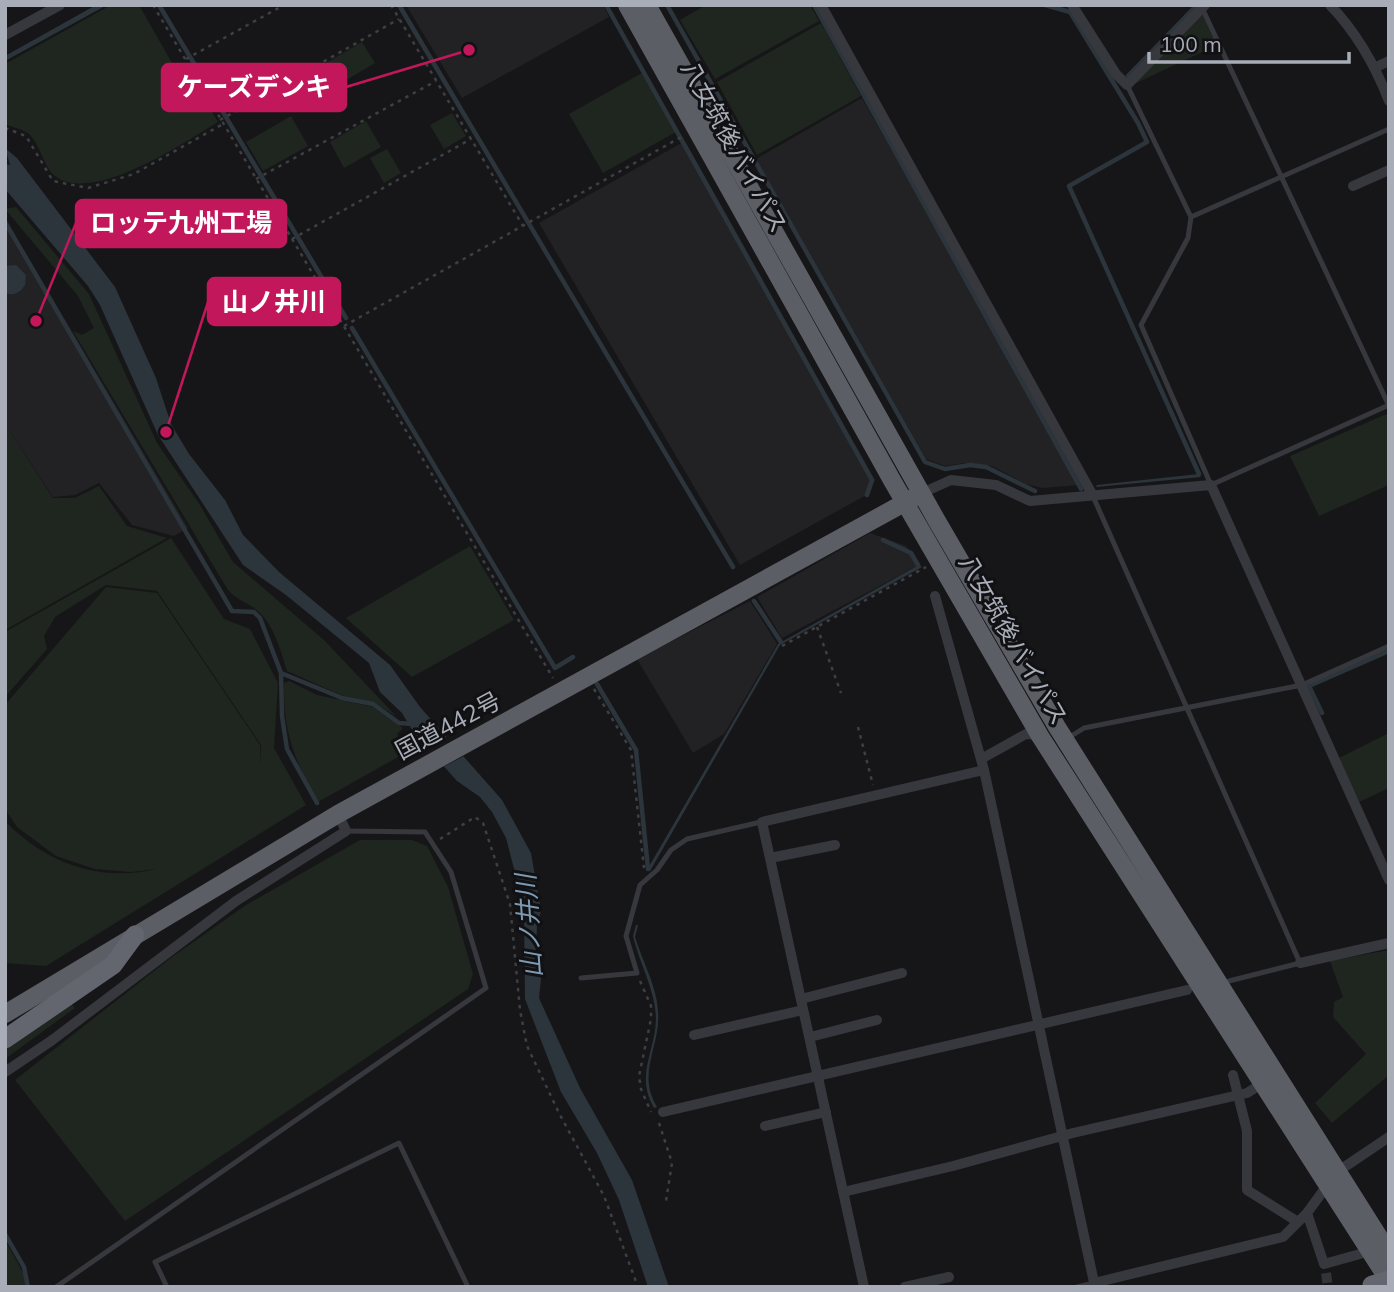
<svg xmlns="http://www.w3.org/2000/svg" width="1394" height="1292" font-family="Mulish,'Noto Sans JP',sans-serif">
<rect width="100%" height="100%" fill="#161618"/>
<!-- built -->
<path fill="#222225" d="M406,5H603L609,17L462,98Z
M862,98L1080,485L1042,488L1026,484L992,466L964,463L945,466L926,459L756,159Z
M685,141L875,480L870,493L740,565L539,223Z
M5,218L188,528L174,536L132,525L99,483L75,495L53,497L5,424Z
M870,533L906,546L919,565L782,638L757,597Z
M750,601L777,644L724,734L693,753L637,659Z"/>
<!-- green -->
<path fill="#1e261f" d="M111,5H139L192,98L201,94L218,122C185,142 93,205 55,176C43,166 41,146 30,135C25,130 12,127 5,124V64Z
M706,5H810L819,21L715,79L680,20Z
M1202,13L1217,45L1130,86Z
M821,23L861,96L757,155L717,82Z
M362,42L375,63L338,85L326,63Z
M642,73L676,132L603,173L569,114Z
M452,113L466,136L444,149L430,125Z
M291,116L308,146L263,171L246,142Z
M366,121L381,147L344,168L330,142Z
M387,149L401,173L384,183L370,158Z
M16,207L89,294L157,443L200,505L233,562L324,640L396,716L374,703L341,695L287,671C280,649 273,619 251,606C242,600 236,599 228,590L73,331L82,335L94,328L78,296L5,209Z
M1389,413V485L1319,516L1290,456Z
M5,424L53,498H75L99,486L127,526L167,538L5,630Z
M171,538L224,619L250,629L278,683L274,748L306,805L46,966L5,963V821C44,862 99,883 156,869L131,872L95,869L56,856L17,827L5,809V705L106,587L157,593L260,745L261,765V745L157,591L106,585L55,617L44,636L47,649L5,697V632Z
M470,546L514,620L412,677L346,618Z
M289,681L317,695L373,707L403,728L397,734L407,752L318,802C294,759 283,733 284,683Z
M1389,733V788L1359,802L1339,758Z
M360,840H412L427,846L448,887L473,974L468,989L125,1221L15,1080L172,957L246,905Z
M1389,950V1075L1332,1123L1315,1103L1366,1054L1333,1017L1334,1002L1343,997L1330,961Z
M70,1002L75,1008L5,1059V1046Z
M5,1240L25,1276V1287H5Z"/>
<!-- water -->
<path fill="#2c353c" d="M96,5H107L5,61V56Z
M5,148L17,158L115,287L156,378L171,424L189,454L225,500L243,535L279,572L390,665L420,707L502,800L531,853L541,911L537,925L536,953L541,979L539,998L580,1088L632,1180L669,1287H648L619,1200L597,1153L561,1092L525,999L524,907L506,838L492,812L480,797L457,781L414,733L402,713L380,692L369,663L286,595L243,565L158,435L100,305L88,286L5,189V164L10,165Z
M16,265L26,275L25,285C20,293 14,296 5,293V266Z
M1199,474L1201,477L1096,487L1097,485Z
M916,562L922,567L780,645L650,871L647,870L778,644L917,566Z
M636,925H638L635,937C642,960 657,987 658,1011C661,1047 636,1072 657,1107L654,1108C635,1075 655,1053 656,1019C656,992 639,962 633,936Z"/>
<!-- pier -->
<path fill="#161618" d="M450,735L466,755L441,768L424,749Z"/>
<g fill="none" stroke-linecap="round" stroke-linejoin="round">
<!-- stream -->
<path stroke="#2c353c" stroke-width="4.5" d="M159,5L346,318
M399,5L733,567
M606,5L872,480L867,495
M667,5L925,462L945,469L970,465L986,467L1035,491
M814,5L1081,489
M1045,5L1070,12L1138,123L1147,142L1069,186L1199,474
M1128,76L1197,5
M5,222L232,611L254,612L260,618L281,673L282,716L287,749L317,803
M352,328L555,668L573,657
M883,540L911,553L918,565
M754,601L781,642
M281,673L342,698L373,704L399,723L412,724
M597,684L636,750L648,869
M1322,713L1309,686L1389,651
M5,1234L24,1267L28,1287"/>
<!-- minor-tunnel -->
<path stroke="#333438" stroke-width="10" stroke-dasharray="10 5" stroke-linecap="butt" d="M1326,1273L1328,1287"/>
<!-- path -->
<path stroke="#3d3f44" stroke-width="2.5" stroke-dasharray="3.5 5" stroke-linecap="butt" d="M153,5L553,678
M391,5L523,226
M186,59L284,5
M220,120L399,19
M5,128L26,136L53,181L88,188L134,174L223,124
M256,179L436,81
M292,239L471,139
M344,326L683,136
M817,627L841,693
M782,646L926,567
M594,689L631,750L644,868
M858,727L873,785
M440,839L475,817L483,823L510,904L520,1010L527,1046L559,1113L604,1196L638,1287
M640,981L651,1006V1019L639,1076L641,1089L651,1112
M659,1123L672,1163L666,1201"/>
<!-- service -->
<path stroke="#37383d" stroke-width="5" d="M1203,10L1389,406
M1127,85L1191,217L1188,238L1141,325L1211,485L1389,405
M1191,217L1389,129
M1092,494L1300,963L1229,981
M1068,738L1084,728L1302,685L1389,646
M581,978L637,973L626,936L640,885L657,870L671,850L687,839L761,822
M56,1287L486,988L451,872L425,832L347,831
M167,1287L155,1262L399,1143L468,1287
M1077,1287L1094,1283"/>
<!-- minor -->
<path stroke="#37383d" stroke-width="10" d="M821,5L1092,494
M1072,5L1116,74L1127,85L1205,5
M1330,5C1357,33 1375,65 1389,101
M5,35L60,5
M1376,67L1389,61
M1353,186L1389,170
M922,493L951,480L996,485L1030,501L1211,485L1389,880
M935,596L984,770L1095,1287
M981,759L1026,734L1041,735
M770,858L835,845
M1300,963L1389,943
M801,999L902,973
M694,1035L803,1010
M810,1037L877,1020
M5,1072L51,1041L236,901L346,831L338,814
M1233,1075L1247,1131V1190L1298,1222
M663,1112L1187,990
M765,1126L826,1112
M843,1192L953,1166L1073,1133L1247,1093L1263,1083
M1307,1213L1324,1264L1360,1254
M1094,1283L1283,1237L1307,1213L1337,1172L1389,1137
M864,1287L762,822L984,770
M905,1287L949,1277"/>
<!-- trunk -->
<path stroke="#5b5e65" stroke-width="18" d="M627,5L893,482L1040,736L1389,1281
M647,5L937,521L1057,727L1389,1253
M5,1014L338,814L915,497"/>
<!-- motorway -->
<path stroke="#63666e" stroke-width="19" d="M5,1039L113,965L135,935"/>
<!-- motorway-bridge -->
<path stroke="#63666e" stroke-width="19" d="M1372,1285L1389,1280"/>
</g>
<g text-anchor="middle" stroke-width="6" stroke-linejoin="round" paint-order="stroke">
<!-- street labels -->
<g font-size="24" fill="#a8adb8" stroke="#111113">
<text transform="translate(734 147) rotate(61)" y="8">八女筑後バイパス</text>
<text transform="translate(1013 640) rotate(60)" y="8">八女筑後バイパス</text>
<text transform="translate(448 726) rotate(-28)" y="8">国道442号</text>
</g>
<!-- water labels -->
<g font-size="26" font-style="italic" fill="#7f9bb3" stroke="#111113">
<text transform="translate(529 926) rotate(-94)" y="9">山ノ井川</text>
</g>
</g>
<!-- callouts -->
<path fill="none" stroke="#c2185b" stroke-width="2.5" d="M469 50L346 87M36 321L76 223M166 432L208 302"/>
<g fill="#c2185b" stroke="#111113" stroke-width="2.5">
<circle cx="469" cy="50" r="7"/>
<circle cx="36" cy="321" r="7"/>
<circle cx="166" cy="432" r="7"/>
</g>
<g fill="#c2185b" stroke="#c2185b" stroke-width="2.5">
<rect x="162" y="64" width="184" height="47" rx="7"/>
<rect x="76" y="200" width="210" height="47" rx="7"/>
<rect x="208" y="278" width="132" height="47" rx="7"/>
</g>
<g font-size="26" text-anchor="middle" font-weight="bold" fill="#fff">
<text x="254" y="96">ケーズデンキ</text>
<text x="181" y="232">ロッテ九州工場</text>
<text x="274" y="311">山ノ井川</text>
</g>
<!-- border -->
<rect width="1394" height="1292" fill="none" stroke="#a8adb8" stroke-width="14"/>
<!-- scale -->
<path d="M1149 52v10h200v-10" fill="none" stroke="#a8adb8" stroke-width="3.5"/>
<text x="1160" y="52" font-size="21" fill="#a8adb8" stroke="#111113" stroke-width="5" paint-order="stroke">100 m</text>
</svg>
